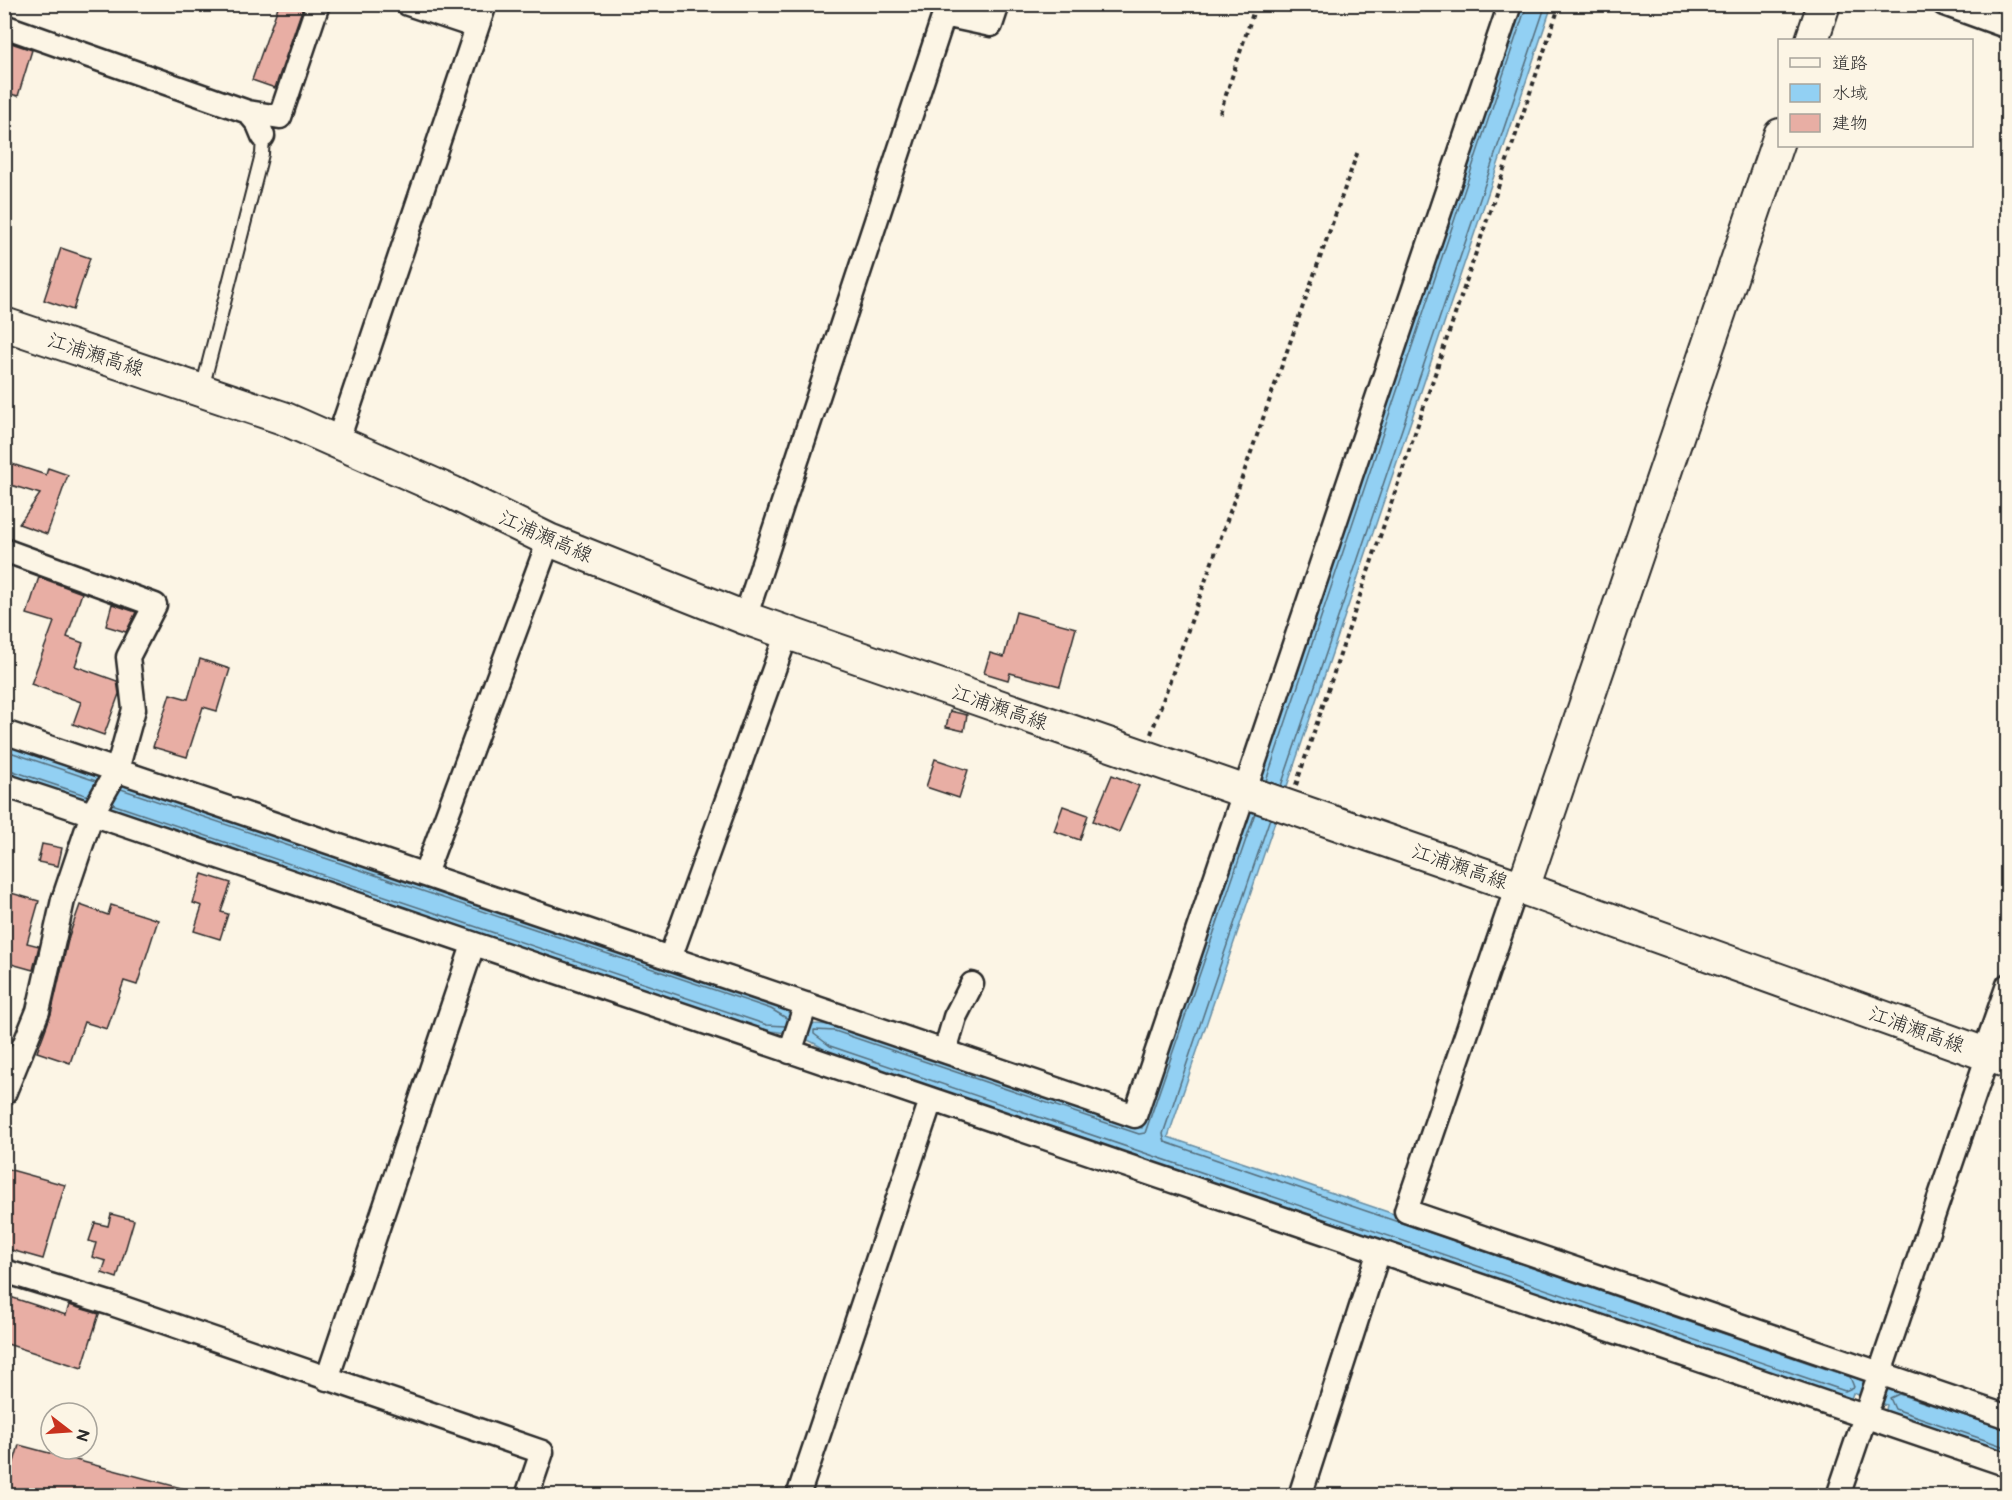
<svg xmlns="http://www.w3.org/2000/svg" width="2012" height="1500" font-family="'Balsamiq Sans','Klee One',sans-serif">
<rect width="100%" height="100%" fill="#fcf5e5"/>
<filter id="ink" filterUnits="userSpaceOnUse"><feTurbulence type="fractalNoise" baseFrequency=".0167" numOctaves="2"/><feDisplacementMap in="SourceGraphic" scale="12" xChannelSelector="R" yChannelSelector="G"/><feConvolveMatrix kernelMatrix="1 2 1 2 8 2 1 2 1" color-interpolation-filters="sRGB"/></filter>
<g filter="url(#ink)">
<!-- water -->
<path fill="#92d0f3" stroke="#698ea3" stroke-width="1.5" d="M1522,5H1552L1168,1137L1860,1373L1858,1379L1892,1390L1894,1385L2007,1425V1454L1885,1414L1887,1405L1853,1393L1850,1402L1845,1398L827,1051C808,1038 791,1032 767,1031L5,774V744L783,1008L814,1024L835,1025L1142,1128Z"/>
<g fill="none" stroke-linecap="round" stroke-linejoin="round">
<!-- shore -->
<path stroke="#546d7b" stroke-width="1.5" d="M4,750L96,781
M4,768L88,796
M1266,781L1527,4
M1281,786L1546,4
M121,789L771,1009L788,1019
M112,804L767,1025L785,1026
M1255,813L1145,1133L1139,1134L835,1031L814,1030V1034L830,1046L1845,1391L1854,1387L1850,1377L1165,1142L1163,1134L1270,818
M2008,1430L1899,1394L1890,1398L1895,1409L2008,1448"/>
</g>
<!-- building -->
<path fill="#e8aea4" stroke="#2b2b2b" stroke-width="1.5" d="M279,4H304L275,88L252,80Z
M5,41L32,50L18,96L4,92Z
M61,248L90,258L73,310L44,300Z
M9,463L46,475L48,468L68,475L47,534L19,524L40,494L4,483Z
M39,577L82,593L67,637L83,643L75,666L117,681L119,694L104,735L73,724L81,702L31,684L54,622L27,614Z
M112,604L136,612L126,632L106,626Z
M1016,612L1076,628L1060,686L1010,673L1008,680L984,673L990,653L1004,657Z
M200,659L230,669L217,711L203,707L187,757L153,747L170,694L188,699Z
M950,711L967,715L964,731L946,727Z
M935,759L968,770L959,798L926,787Z
M1112,775L1139,786L1119,832L1093,821Z
M1063,806L1088,815L1080,840L1054,831Z
M42,844L62,848L58,866L38,862Z
M202,874L231,883L221,912L228,914L220,939L194,931L202,906L193,903Z
M11,893L39,901L27,943L39,946L33,970L4,962V914Z
M80,905L108,915L111,905L158,920L137,985L124,981L107,1029L84,1022L70,1063L37,1052L51,1014L69,936Z
M4,1168L65,1185L43,1259L4,1248Z
M111,1214L134,1220L117,1278L102,1273L106,1261L92,1257L96,1243L89,1241L95,1223L108,1226Z
M4,1295L66,1315L69,1305L99,1314L82,1368L4,1343Z
M19,1445L189,1490L188,1496H4Z"/>
<g fill="none" stroke-linecap="round" stroke-linejoin="round">
<defs>
<path id="lane" d="M202,389L262,154L263,136"/>
<path id="street" d="M408,4L477,27
M1944,4L2008,27
M4,26L248,112L258,124L263,136
M248,112L280,117L318,4
M338,440L485,4
M4,550L155,605L128,657L134,709L117,770L92,814L2008,1465
M745,618L944,15L991,25L998,4
M4,732L1135,1116L1510,4
M4,785L92,814L63,900L38,1011L4,1094
M425,874L549,540
M1517,886L1406,1211L2008,1417
M670,958L787,633
M945,1051L955,1017L972,984
M790,1052L806,1004
M1984,1053L2008,985
M4,1271L112,1304L542,1452L527,1496
M327,1379L473,945
M798,1496L931,1100
M1300,1496L1379,1251
M1838,1496L1988,1055"/>
<path id="secondary" d="M1812,40L1824,4
M4,324L283,418L453,493L549,540L745,618L1517,886L2008,1062
M1523,888L1780,135"/>
</defs>
<!-- lane casing -->
<use href="#lane" stroke="#2b2b2b" stroke-width="16"/>
<!-- street casing -->
<use href="#street" stroke="#2b2b2b" stroke-width="27"/>
<!-- secondary casing -->
<use href="#secondary" stroke="#2b2b2b" stroke-width="36"/>
<!-- path -->
<path stroke="#2b2b2b" stroke-width="4" stroke-dasharray="4.5 4.5" stroke-linecap="butt" d="M1220,113L1256,4
M1151,734L1358,151
M1296,785L1560,4"/>
<!-- lane -->
<use href="#lane" stroke="#fcf5e5" stroke-width="12"/>
<!-- street -->
<use href="#street" stroke="#fcf5e5" stroke-width="22"/>
<!-- secondary -->
<use href="#secondary" stroke="#fcf5e5" stroke-width="32"/>
</g>
</g>
<g text-anchor="middle" stroke-width="4.5" stroke-linejoin="round" paint-order="stroke">
<!-- street labels -->
<g font-size="20" fill="#2b2b2b" stroke="#fcf5e5">
<text transform="translate(96 354) rotate(18)" y="7">江浦瀬高線</text>
<text transform="translate(546 536) rotate(24)" y="7">江浦瀬高線</text>
<text transform="translate(1000 707) rotate(19)" y="7">江浦瀬高線</text>
<text transform="translate(1460 866) rotate(19)" y="7">江浦瀬高線</text>
<text transform="translate(1917 1029) rotate(20)" y="7">江浦瀬高線</text>
</g>
</g>
<!-- margin -->
<rect width="2012" height="1500" fill="none" stroke="#fcf5e5" stroke-width="24"/>
<rect x="12" y="12" width="1988" height="1476" fill="none" stroke="#2b2b2b" stroke-width="2" filter="url(#ink)"/>
<!-- legend -->
<rect x="1778" y="39" width="195" height="108" fill="#fcf5e5" stroke="#a8a49b" stroke-width="1.5"/>
<rect x="1790" y="58" width="30" height="9" fill="#fcf5e5" stroke="#a8a49b" stroke-width="1.5"/>
<text x="1832" y="69" font-size="18" fill="#2b2b2b">道路</text>
<rect x="1790" y="84" width="30" height="18" fill="#92d0f3" stroke="#a8a49b" stroke-width="1.5"/>
<text x="1832" y="99" font-size="18" fill="#2b2b2b">水域</text>
<rect x="1790" y="114" width="30" height="18" fill="#e8aea4" stroke="#a8a49b" stroke-width="1.5"/>
<text x="1832" y="129" font-size="18" fill="#2b2b2b">建物</text>
<!-- north arrow -->
<g transform="translate(69 1431) rotate(107)"><circle r="28" fill="#fcf5e5" stroke="#a8a49b" stroke-width="1.5"/>
<path d="M0-4.5L10 22L0 15L-10 22Z" fill="#c8321e"/>
<text y="-9" font-size="16" font-weight="bold" text-anchor="middle" fill="#2b2b2b">N</text>
</g>
</svg>
